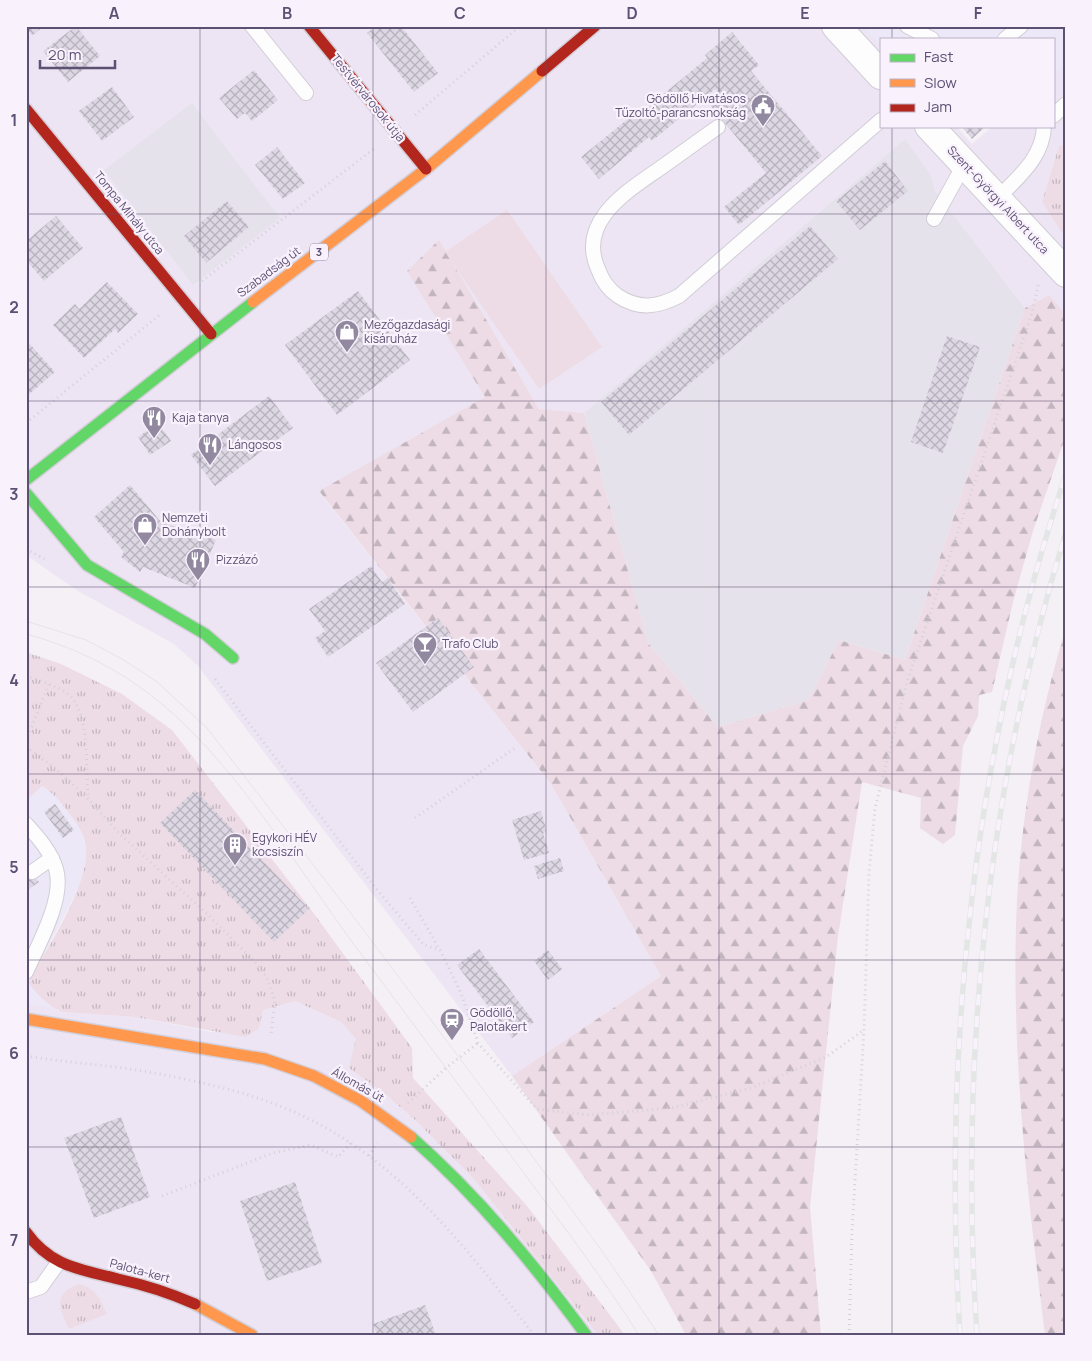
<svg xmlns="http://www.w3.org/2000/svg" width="1092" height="1361" font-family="Manrope,sans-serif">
<defs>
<pattern id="grass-tufts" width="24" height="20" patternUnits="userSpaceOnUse" patternTransform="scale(1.25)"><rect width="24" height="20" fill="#eddce5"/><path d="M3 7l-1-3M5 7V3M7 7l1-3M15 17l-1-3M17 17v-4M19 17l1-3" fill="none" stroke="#c3b5be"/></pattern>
<pattern id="forest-firs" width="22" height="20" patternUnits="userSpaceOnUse" patternTransform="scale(1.25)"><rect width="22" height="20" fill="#eddce5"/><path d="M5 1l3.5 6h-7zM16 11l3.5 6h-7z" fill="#c3b5be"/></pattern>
<pattern id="building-cross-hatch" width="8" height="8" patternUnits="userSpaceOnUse" patternTransform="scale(1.25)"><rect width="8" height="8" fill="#ddd7e3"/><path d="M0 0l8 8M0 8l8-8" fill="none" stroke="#b6b1bc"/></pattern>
</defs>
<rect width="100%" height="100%" fill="#f4f0f6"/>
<!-- residential -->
<path fill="#ede5f3" d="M26,26H863L881,45V126H956L972,144L993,126H1053V73L1066,62V146H1059L1042,202L1066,239V314L1049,295L1025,308L935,191L931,175L905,139L584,413L539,409L439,241L485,397L319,492L551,784L661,976L512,1076L198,666L174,644L78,591L26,555Z
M295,1001L341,1022L356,1039L384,1093L414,1119L473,1178L598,1335H26V1003L52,1007L63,1012L136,1017L211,1032L259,1028L263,1010Z"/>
<!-- commercial -->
<path fill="#ede8f8" d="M863,26H1066V62L1053,73V39H881V45Z
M42,786L55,795L81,829L87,851L84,871L78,889L47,949L33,970L38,995L52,1007L26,1003V801Z"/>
<!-- industrial -->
<path fill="#e6e2eb" d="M192,103L280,218L193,285L104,170Z
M905,139L931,175L935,191L1025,308L905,660L839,640L809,700L718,727L648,643L584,413Z"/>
<!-- grass -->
<path fill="url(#grass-tufts)" d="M1059,146H1066V239L1042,202Z
M26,652L61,664L122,694L172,730L309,907L412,1048L413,1078L527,1206L625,1335H598L473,1178L414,1119L384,1093L349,1068L356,1039L341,1022L295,1001L263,1010L259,1028L246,1037L136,1017L63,1012L52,1007L38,995L29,983C33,970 39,961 47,950C61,925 88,879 86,850C86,837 79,826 71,816C62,804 55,794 42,786L26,801Z
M79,1284C96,1288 100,1299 107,1314L69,1329C59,1308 52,1294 79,1284Z"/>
<!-- forest -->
<path fill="url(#forest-firs)" d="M439,240L539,409L584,413L648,643L718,727L809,700L839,640L905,660L1025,308L1049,295L1066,314V435L1033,531L1013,602L992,692L979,695L978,716L963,746L955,835L943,844L920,828L921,798L862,782L838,936L810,1207L821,1335H686L651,1271L512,1076L661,976L551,784L319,491L485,397L407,271Z
M1066,627V1335H1045C1028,1199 1012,1061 1016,925C1019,824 1037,723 1066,627Z"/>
<!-- pitch -->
<path fill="#eddce5" d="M507,210L602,347L539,389L445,252Z"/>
<!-- building -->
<path fill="url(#building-cross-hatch)" d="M26,26H44L32,36Z
M76,26L100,56L68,82L43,51Z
M376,26H401L438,73L414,92L367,33Z
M732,32L759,65L751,71L822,156L739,225L724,207L766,173L710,105L721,96L715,89L652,141L649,137L599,179L581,157L634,114L636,117L707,58L705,55Z
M254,70L278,100L252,121L245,113L237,119L219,98Z
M112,87L134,117L102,141L79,111Z
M961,126H986L972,139Z
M277,147L305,183L283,199L255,165Z
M885,161L908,191L860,230L836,201Z
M227,201L249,227L206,263L184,236Z
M56,216L83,248L44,281L26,260V241Z
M810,226L838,259L629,435L601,402Z
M107,282L138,314L118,333L115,329L84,358L53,325L75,304L79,309Z
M358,291L410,360L337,415L285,345Z
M947,336L980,347L943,453L911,442Z
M29,343L55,372L26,397V345Z
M269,396L293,428L215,486L191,455Z
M158,423L171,441L150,455L138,437Z
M130,485L161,522L216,540L195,588L143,567L140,572L121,557L124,552L94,517Z
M371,566L382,582L388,578L405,604L328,657L315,638L325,631L309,609Z
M438,618L474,667L413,712L376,663Z
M195,790L309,909L274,942L160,823Z
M55,804L74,830L63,838L44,812Z
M541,811L547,832L543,833L549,853L524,860L512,820Z
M560,858L564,871L538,879L534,866Z
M26,865L39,882L26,891Z
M479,949L534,1022L512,1038L457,965Z
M548,950L562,969L548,980L534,961Z
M121,1117L150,1197L94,1218L64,1138Z
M295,1182L322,1263L267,1281L240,1201Z
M425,1305L436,1335H377L373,1324Z"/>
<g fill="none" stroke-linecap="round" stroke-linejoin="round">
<defs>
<path id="lane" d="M252,26L306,93
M907,26L932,39
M1005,39L1021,26
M1053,116L1066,104
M718,127C698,141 679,155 659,169C626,192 577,222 598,269C602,280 609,290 618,296C639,310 658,307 679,296L881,120
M997,199C1018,177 1043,158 1044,126
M934,219L965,163
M26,824C38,837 51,852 56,869C65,898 38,945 26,972
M32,872L52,858
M26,1292L41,1287L58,1263"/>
<path id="street" d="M836,26L881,75
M929,126L1066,273"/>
<path id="fast" d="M26,480L253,302
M26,493L87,565L205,634L233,658
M411,1137C478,1196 533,1263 586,1335"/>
<path id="slow" d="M253,302L426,169L542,71
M26,1019L265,1059L314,1076L361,1101L411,1137
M195,1304L252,1335"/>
<path id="jam" d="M309,26L426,169
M542,71L595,26
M26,109L211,334
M26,1232C51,1267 80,1269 118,1279C145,1285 170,1293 195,1304"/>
</defs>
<!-- lane casing -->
<use href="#lane" stroke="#d1cdd6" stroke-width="16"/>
<!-- street casing -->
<use href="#street" stroke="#d1cdd6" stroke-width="30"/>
<!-- fast casing -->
<use href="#fast" stroke="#d3ced8" stroke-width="14"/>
<!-- slow casing -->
<use href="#slow" stroke="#d3ced8" stroke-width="14"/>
<!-- jam casing -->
<use href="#jam" stroke="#d3ced8" stroke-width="14"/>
<!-- path -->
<path stroke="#d4d0da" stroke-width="3" stroke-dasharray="1 4" stroke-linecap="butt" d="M415,115L520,26
M202,281L375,148
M26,423L162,313
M26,549L48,561
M26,676C40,681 57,685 69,695C90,712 86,772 88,799
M215,679L378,891L424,945L440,950
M26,741L49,684
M26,747L56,769L88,799L121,835L206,913L255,962L266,976L275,1001L271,1034
M415,818L515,748
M410,898L440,950L461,993L478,1043L537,1109L588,1115L672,1108L751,1088L826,1057L864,1030
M26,1056C68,1063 112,1065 154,1073C203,1082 257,1094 303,1116C402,1163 468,1250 534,1335
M408,1103L446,1068L478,1043
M369,1156L377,1143
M162,1196L273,1153L311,1145L338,1157L351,1143
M849,1335L852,1231L864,1030L869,873L875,808L907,682L1032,313L1039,282"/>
<!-- lane -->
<use href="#lane" stroke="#fdfdfe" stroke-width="14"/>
<!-- street -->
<use href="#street" stroke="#fdfdfe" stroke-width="28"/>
<!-- fast -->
<use href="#fast" stroke="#63d668" stroke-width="11"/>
<!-- slow -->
<use href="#slow" stroke="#ff974d" stroke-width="11"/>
<!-- jam -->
<use href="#jam" stroke="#b3261e" stroke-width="11"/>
<!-- tram -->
<path stroke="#e3e6e5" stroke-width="1" d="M26,621L86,640L122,659L156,681L207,728L356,920L497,1108L602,1251L659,1335
M26,634C86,650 137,679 182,722C252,789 308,884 367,962C420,1033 473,1104 526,1176C565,1228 604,1280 639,1335"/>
<defs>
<path id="rail" d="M960,1335C942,1045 974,750 1066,474
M977,1335C959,1066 986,791 1066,532"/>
</defs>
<!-- rail casing -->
<use href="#rail" stroke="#e3e6e5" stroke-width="5.5"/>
<!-- rail -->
<use href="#rail" stroke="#f9f2fd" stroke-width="4" stroke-dasharray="11" stroke-linecap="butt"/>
</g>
<!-- grid -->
<path fill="none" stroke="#5d5173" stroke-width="1" stroke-opacity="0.55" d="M200,26V1335M373,26V1335M546,26V1335M719,26V1335M892,26V39M892,126V1335M26,214H1066M26,401H1066M26,587H1066M26,774H1066M26,960H1066M26,1147H1066"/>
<!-- icons -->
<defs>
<symbol id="civic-pin" viewBox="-11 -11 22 30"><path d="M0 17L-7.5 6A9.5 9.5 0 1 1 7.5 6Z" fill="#9289a1" stroke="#f9f2fd"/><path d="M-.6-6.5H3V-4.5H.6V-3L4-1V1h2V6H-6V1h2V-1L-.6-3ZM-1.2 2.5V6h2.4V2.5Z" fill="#fff"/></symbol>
<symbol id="shop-pin" viewBox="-11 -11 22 30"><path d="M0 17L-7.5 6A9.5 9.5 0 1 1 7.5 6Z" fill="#9289a1" stroke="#f9f2fd"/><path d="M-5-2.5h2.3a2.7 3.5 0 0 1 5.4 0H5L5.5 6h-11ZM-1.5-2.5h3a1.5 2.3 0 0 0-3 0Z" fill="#fff"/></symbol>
<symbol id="restaurant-pin" viewBox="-11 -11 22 30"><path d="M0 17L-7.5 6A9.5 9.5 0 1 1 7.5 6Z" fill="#9289a1" stroke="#f9f2fd"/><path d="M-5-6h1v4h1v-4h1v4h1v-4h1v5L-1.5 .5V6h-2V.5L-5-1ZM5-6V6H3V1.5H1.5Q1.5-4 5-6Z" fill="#fff"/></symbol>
<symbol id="bar-pin" viewBox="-11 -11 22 30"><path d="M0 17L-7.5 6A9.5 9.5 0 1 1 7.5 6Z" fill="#9289a1" stroke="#f9f2fd"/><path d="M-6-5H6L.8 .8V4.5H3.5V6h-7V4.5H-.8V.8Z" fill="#fff"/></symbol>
<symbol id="building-pin" viewBox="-11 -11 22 30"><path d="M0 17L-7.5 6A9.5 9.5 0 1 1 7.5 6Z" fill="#9289a1" stroke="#f9f2fd"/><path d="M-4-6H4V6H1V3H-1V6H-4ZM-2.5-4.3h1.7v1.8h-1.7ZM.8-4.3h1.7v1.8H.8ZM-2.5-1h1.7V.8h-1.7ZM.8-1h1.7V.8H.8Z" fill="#fff"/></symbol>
<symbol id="station-pin" viewBox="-11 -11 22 30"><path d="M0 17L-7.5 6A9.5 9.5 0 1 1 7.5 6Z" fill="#9289a1" stroke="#f9f2fd"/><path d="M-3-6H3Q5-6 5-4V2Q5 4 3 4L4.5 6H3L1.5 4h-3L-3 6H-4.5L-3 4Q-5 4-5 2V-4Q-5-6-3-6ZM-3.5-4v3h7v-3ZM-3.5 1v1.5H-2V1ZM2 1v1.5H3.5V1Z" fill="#fff"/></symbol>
</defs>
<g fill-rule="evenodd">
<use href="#civic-pin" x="749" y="92" width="28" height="38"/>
<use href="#shop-pin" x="333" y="318" width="28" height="38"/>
<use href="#restaurant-pin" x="140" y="404" width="28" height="38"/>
<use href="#restaurant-pin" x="196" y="431" width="28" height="38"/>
<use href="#shop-pin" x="131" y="511" width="28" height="38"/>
<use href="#restaurant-pin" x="184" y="546" width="28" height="38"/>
<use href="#bar-pin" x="411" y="630" width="28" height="38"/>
<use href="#building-pin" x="221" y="831" width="28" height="38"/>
<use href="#station-pin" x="438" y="1006" width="28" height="38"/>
</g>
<g text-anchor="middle" stroke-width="4.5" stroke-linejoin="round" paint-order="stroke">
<!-- shield labels -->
<rect fill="#f9f2fd" stroke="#8c819c" stroke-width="1" x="310" y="243.5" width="18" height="17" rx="4"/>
<g font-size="11" font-weight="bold" fill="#5d5173">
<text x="319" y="256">3</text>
</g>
<!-- street labels -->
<g font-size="12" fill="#5d5173" stroke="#f9f2fd">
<text transform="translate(368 98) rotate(51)" y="4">Testvérvárosok útja</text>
<text transform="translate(998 200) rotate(47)" y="4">Szent-Györgyi Albert utca</text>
<text transform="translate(129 213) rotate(51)" y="4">Tompa Mihály utca</text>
<text transform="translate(269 272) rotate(-37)" y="4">Szabadság út</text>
<text transform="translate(358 1085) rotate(29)" y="4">Állomás út</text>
<text transform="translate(140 1271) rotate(15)" y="4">Palota-kert</text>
</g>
<!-- poi labels -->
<g font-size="12" fill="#5d5173" stroke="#f9f2fd" text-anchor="start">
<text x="746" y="103" text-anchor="end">Gödöllő Hivatásos<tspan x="746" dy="14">Tűzoltó-parancsnokság</tspan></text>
<text x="364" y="329">Mezőgazdasági<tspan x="364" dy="14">kisáruház</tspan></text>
<text x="172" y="422">Kaja tanya</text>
<text x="228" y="449">Lángosos</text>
<text x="162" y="522">Nemzeti<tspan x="162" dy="14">Dohánybolt</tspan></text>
<text x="216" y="564">Pizzázó</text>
<text x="442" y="648">Trafo Club</text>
<text x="252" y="842">Egykori HÉV<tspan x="252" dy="14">kocsiszín</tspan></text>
<text x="470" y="1017">Gödöllő,<tspan x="470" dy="14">Palotakert</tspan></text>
</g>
</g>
<!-- border -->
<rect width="1092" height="1361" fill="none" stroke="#f9f2fd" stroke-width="55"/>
<!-- legend -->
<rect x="880" y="38" width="175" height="90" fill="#f9f2fd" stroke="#bbb2c6"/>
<rect x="890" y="54" width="25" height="8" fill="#63d668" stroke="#bbb2c6"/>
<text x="924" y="62" font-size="15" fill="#5d5173">Fast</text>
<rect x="890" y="79" width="25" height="8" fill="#ff974d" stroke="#bbb2c6"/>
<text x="924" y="88" font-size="15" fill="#5d5173">Slow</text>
<rect x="890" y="104" width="25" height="8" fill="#b3261e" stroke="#bbb2c6"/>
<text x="924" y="112" font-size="15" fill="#5d5173">Jam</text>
<!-- scale -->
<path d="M40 60v8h75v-8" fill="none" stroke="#5d5173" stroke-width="2.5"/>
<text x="48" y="60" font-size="15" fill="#5d5173" stroke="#f9f2fd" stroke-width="4" paint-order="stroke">20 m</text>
<rect x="28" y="28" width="1036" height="1306" fill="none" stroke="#5d5173" stroke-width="2"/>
<g font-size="16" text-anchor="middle" font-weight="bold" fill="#5d5173">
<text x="114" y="19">A</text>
<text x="287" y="19">B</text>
<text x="460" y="19">C</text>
<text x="632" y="19">D</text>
<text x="805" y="19">E</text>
<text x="978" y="19">F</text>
<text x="14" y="126">1</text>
<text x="14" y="313">2</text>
<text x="14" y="500">3</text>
<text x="14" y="686">4</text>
<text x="14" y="873">5</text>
<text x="14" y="1059">6</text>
<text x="14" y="1246">7</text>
</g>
</svg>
